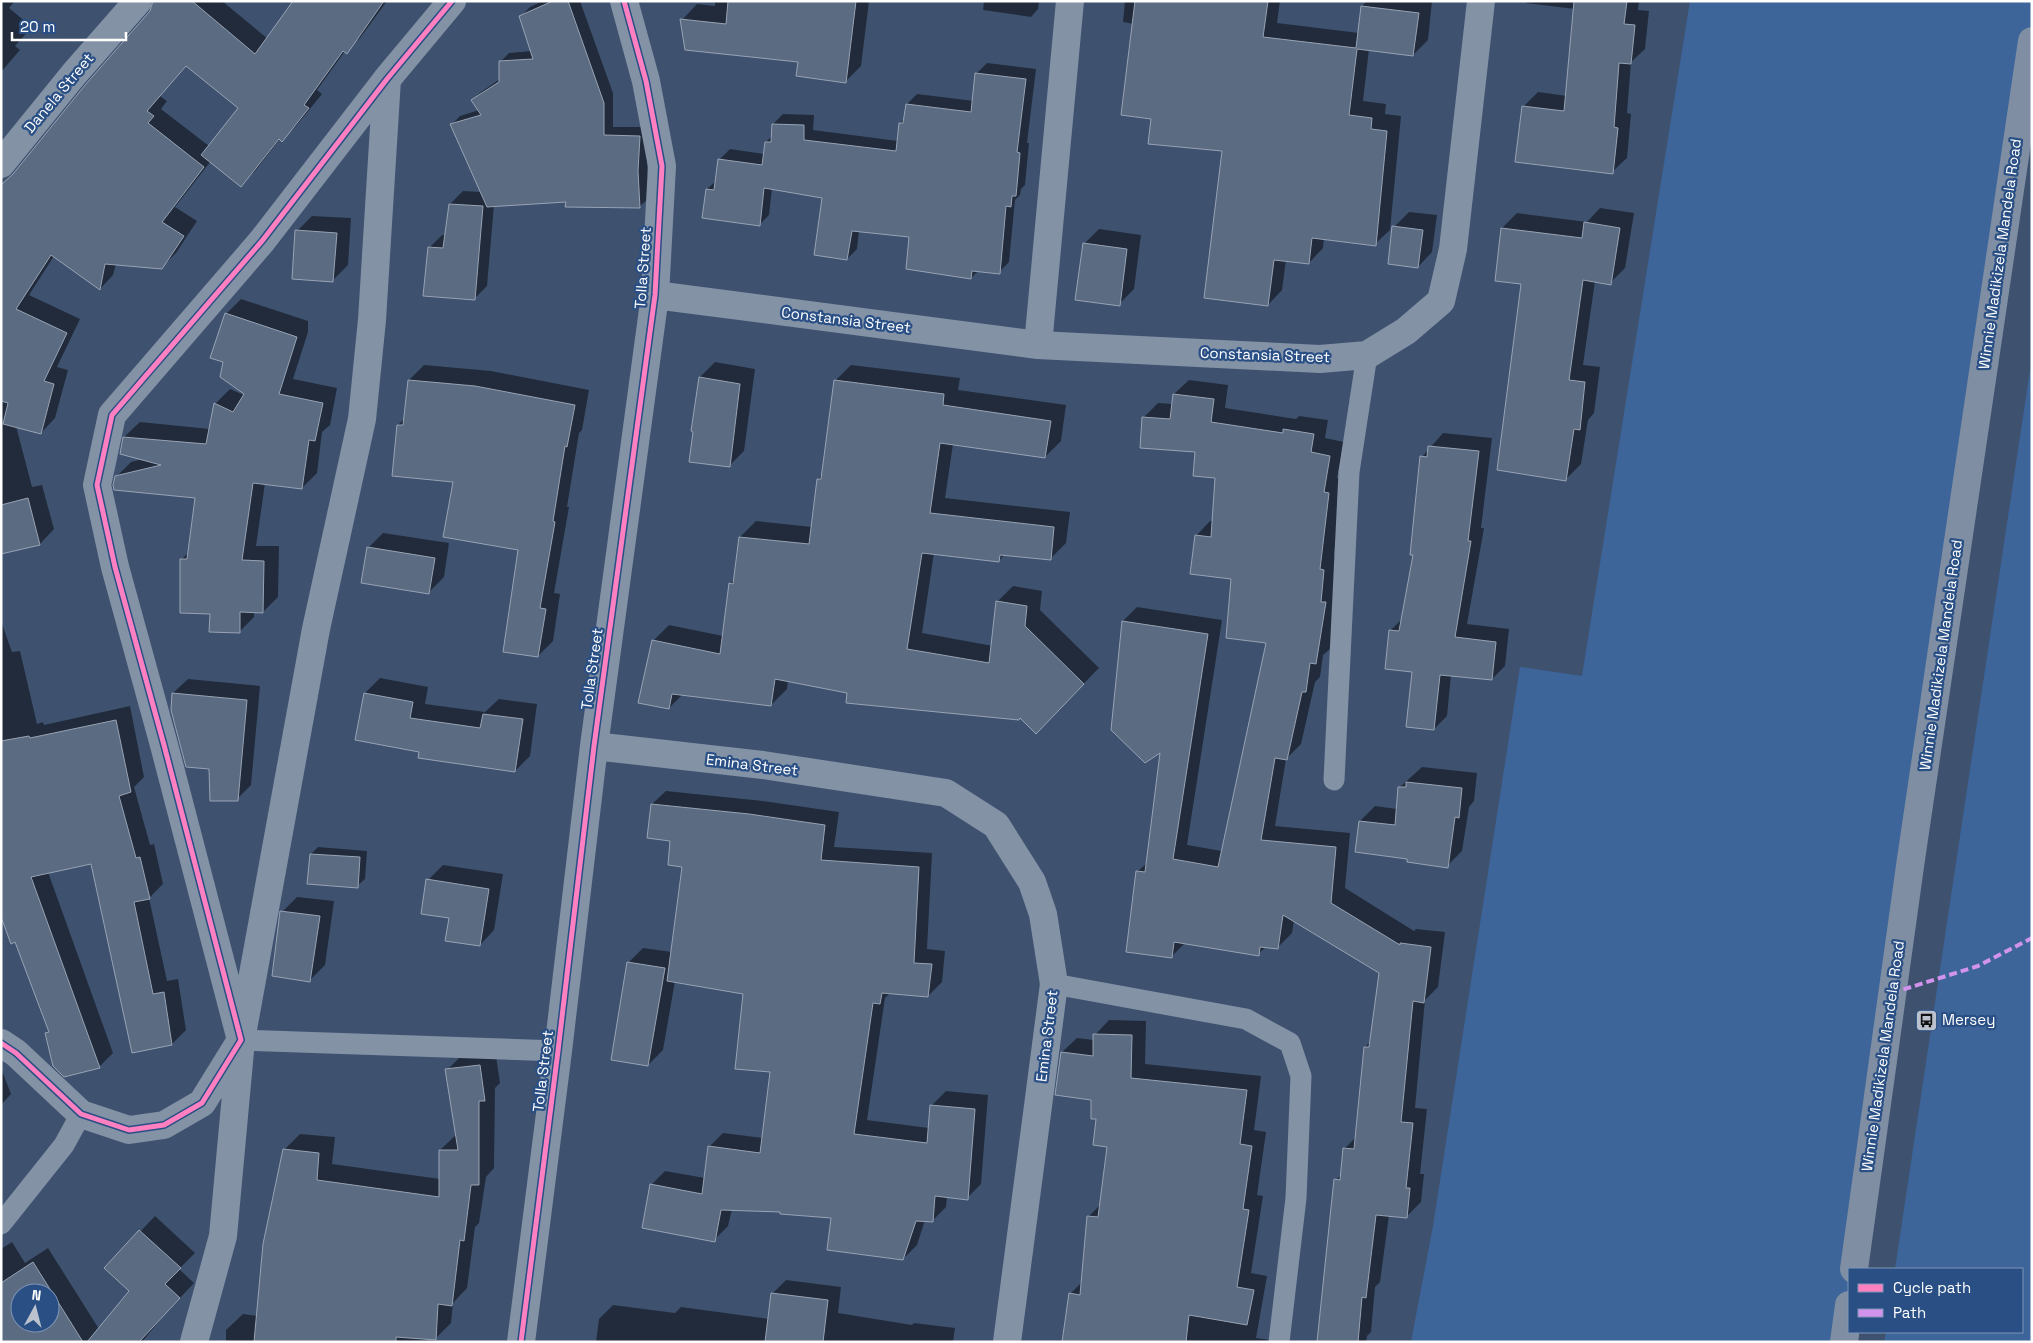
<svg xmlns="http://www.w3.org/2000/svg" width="2033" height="1343" font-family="'Space Grotesk',sans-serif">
<rect width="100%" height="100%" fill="#3e5270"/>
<!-- green -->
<path fill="#3d659a" d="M1690,1H2032V41L1849,1269V1305L1844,1342H1411L1433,1226L1520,667L1582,676Z
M2032,357V1342H1884L1886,1332H2022V1269H1895Z"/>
<!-- shadow -->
<path fill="#0007" fill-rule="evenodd" d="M1,1H15L9,8L32,27L15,46L20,50L1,72Z
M154,1H222L268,39L295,1H387L360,38L345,51L317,90L322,94L296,126L282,140L280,139L255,171L241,185L211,161L175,207L197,221L176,253L162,267L116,264L113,275L100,289L54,256L29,295L80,319L57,367L68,370L55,418L41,433L16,426L32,487L42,485L54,529L40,544L1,553V188L151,12ZM187,65L239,108L209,146L161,109L167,101L160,96Z
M543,1H580L613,93V127H649L647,161L649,198L639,207L567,201L494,205L487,286L474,299L429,248L442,235H446L450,204L463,191L481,192L451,125L460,116L479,110L472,101L481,92L500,79V62L509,53L532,51L521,16L530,7Z
M715,1H869L861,66L846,81L799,61L682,20L697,4L715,6Z
M984,1H1039L1038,9L1031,17L983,10Z
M1125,1H1280L1277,23L1359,33L1362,6L1367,1H1432L1428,40L1413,55L1369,49L1363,101L1386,104L1385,114L1401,116L1390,230L1375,244L1324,238L1323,248L1309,263L1286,260L1282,290L1268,305L1223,150L1152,118L1134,24L1123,22Z
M1527,1H1639L1638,10L1649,11L1645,49L1631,62L1627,113L1631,114L1627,158L1612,172L1523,107L1538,92L1567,96L1575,9L1526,3Z
M987,63L1036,69L1027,143H1029L1025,185L1021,189L1020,195L1015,200L1009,262L999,272L978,271L971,278L910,235L859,231L857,249L847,259L824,197L772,188L769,215L759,225L707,189L717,180L720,159L730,149L764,154L766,142L773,135V124L783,114L814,115L813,130L898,141L900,123L905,118L907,104L917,94L974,101L977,73Z
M1600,208L1634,213L1625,268L1610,283L1595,281L1583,365L1600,367L1594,413L1588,420L1581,464L1566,479L1522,283L1502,228L1517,213L1587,222Z
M1409,212L1437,215L1432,252L1418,267L1394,227Z
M312,216L351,218L348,265L333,280L297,231Z
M1099,229L1141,235L1134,289L1119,304L1084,244Z
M241,299L308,321V332L293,379L337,388L330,425L322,432L317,473L302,488L265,483L256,546H279L278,597L263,612H254V617L239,632L211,613L182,559L189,552L197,497L116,477L131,462L143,459L124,437L140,422L210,429L216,403L230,389L244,395L224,362L226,314Z
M715,362L755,369L744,451L729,466L700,377Z
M424,365L491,371L589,390L582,430L579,433L567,507H569L554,593L560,594L553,641L538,656L519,549L398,425L405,418L409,380Z
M851,365L960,378L958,390L1066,405L1061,441L1045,457L953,444L945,498L1070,512L1066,543L1050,559L1005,554L999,561L934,553L922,633L993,646L997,602L1013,586L1042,591L1040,610L1099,668L1036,732L1020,717L849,692L788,680L787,689L771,705L683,694L669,708L653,641L669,625L723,636L730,584L735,578L740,537L756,521L812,527L818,479L823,474L835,381Z
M1189,380L1228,385L1225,408L1296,419L1299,416L1328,420L1325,438L1344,442L1337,478H1343L1334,555L1338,556L1340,588L1330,649L1323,655L1320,677L1315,682L1301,744L1286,759L1275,826L1350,833L1345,888L1414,931L1416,929L1445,932L1438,987L1425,1000L1415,1108L1427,1109L1420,1174H1424L1421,1202L1407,1216L1389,1215L1380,1282L1375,1287L1371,1332L1367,1336L1366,1342H1318L1336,1180L1342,1174L1345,1148L1357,1136L1365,1047L1371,1041L1380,972L1294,920L1292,933L1277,948L1266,947L1258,954L1186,942L1172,956L1137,872L1148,862L1161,750L1123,621L1137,607L1222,620L1187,845L1222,851L1268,642L1232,577L1196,536L1210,521H1213L1217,477L1196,451L1143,418L1158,403L1173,404L1174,394Z
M1443,433L1492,438L1481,528H1484L1467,624L1509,629L1505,666L1492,679L1451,675L1447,716L1434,729L1413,670L1391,630L1403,618L1414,554L1422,457Z
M383,533L449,543L444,577L429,592L368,548Z
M1,621L12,652L20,651L37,724L43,722L44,725L130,706L144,777L134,787L150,845L154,844L163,884L149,898L167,981L178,979L186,1030L172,1044L133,1051L92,862L48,872L113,1053L99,1067L46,1034L49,1030L1,874Z
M380,678L428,687L425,704L485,712L499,699L537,704L530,756L515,771L421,751L365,693Z
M188,679L260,686L251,785L237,799L172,710L173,693Z
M1422,767L1477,773L1474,801L1469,807L1462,851L1447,866L1408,858L1356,851L1360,821L1375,806L1397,809L1400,787Z
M666,791L763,801L839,812L834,847L932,853L927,949L945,951L942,982L928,996L890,993L885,998L867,1120L929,1128L932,1105L946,1091L988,1095L981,1184L967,1198L947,1196L946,1207L932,1221L925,1220L917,1245L903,1259L833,1216L782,1210L732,1209L728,1226L714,1240L651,1185L665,1171L705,1178L709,1147L723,1133L763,1138L771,1071L744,993L675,981L663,1050L648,1065L628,963L643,948L672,952L684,866L652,804Z
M318,847L367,851L365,879L357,886L311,854Z
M443,865L503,874L494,930L480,945L450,917L428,880Z
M297,897L334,901L325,965L310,980L282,912Z
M1109,1020L1146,1021L1145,1064L1261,1076L1254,1130L1266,1132L1257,1195L1263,1196L1251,1273L1267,1276L1256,1338L1283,1342H1063L1070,1294L1082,1282L1089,1216L1101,1204L1108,1146L1092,1099L1062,1052L1077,1038L1094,1040L1095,1035Z
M495,1049L500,1083L495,1088L494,1168L486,1177L479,1223L475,1227L467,1288L453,1303L451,1323L436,1338L437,1342H226V1330L243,1314L257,1316L284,1150L300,1134L335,1137L332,1164L440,1179V1150L457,1134L447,1070L463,1054Z
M1,1068L11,1094L1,1105Z
M155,1216L195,1253L179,1269L194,1283L163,1316L142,1342H1V1249L12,1242L25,1263L48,1248L99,1329L130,1291L106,1268ZM20,1293H50V1323H20Z
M786,1280L841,1287L838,1313L912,1325L914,1323L955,1328L953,1342H596L599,1319L613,1305L675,1313L681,1307L769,1319L772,1294Z"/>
<!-- building -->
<path fill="#5b6b82" stroke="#98a3b4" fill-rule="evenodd" d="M153,1H192L255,54L293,1H384L347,54L343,51L304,105L309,108L282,142L279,139L241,187L201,155L238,108L186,66L147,111L154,116L148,123L204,167L162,222L184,236L162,269L105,264L100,290L51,255L16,309L67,333L44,381L54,384L41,434L3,424L8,403L1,401V185L13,174L86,84L150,11Z
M553,1H568L604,103V135L640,136L638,171L640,208L565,207L566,202L487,207L450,124L481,115L471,100L499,82V61L533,59L519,16Z
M728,1H856L846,83L796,76L798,62L685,50L680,19L726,24Z
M1135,1H1268L1263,37L1356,48L1361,6L1419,13L1413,56L1357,49L1349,115L1372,118L1371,129L1387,131L1376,246L1312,238L1309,264L1274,260L1268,306L1204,298L1222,151L1148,144L1151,119L1121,115Z
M1574,1H1627L1624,24L1635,25L1631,64L1619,63L1614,127L1618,128L1613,174L1515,162L1522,106L1564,111Z
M975,73L1026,79L1017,152L1020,153L1016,196H1012L1011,207L1006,206L1000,274L972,271L971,279L906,269L909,237L852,231L847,260L814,255L822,198L764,188L760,226L702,218L706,189L714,190L718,159L762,165L765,142H771L772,124L804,125V140L896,151L899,123H903L906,104L971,112Z
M449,204L483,206L475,300L423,296L428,247L443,248Z
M1584,222L1620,228L1611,285L1583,280L1569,380L1585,382L1580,430L1574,429L1566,481L1497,470L1521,284L1495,281L1501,228L1582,238Z
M1392,226L1423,230L1418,268L1388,264Z
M295,230L337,233L333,282L292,279Z
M1083,243L1127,249L1120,306L1075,300Z
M225,313L297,337L279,394L323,403L315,441L309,440L302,489L253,483L242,560L264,561L263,613L240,612V633L209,632L210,614L180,613V559H187L195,498L114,490L113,485L115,476L161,465L120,454L123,437L206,444L214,403L233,412L244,394L220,377L223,362L210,358Z
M699,377L740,384L730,467L689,462L693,432L691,431Z
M408,380L475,386L575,405L567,447L565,446L553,521L555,522L540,608L546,609L538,657L503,652L518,550L443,537L453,482L392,476L397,425H403Z
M834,380L944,394L943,405L1051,421L1045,458L940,443L930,513L1054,527L1051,560L1000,555L999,562L922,553L907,649L989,663L996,601L1027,606L1025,626L1084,684L1036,734L1020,718L1019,720L846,703L847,693L775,679L771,706L672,694L669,709L638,703L652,640L720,654L729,583L733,584L739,537L809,544L817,479H821Z
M1173,394L1214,399L1211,422L1283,433V429L1314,434L1311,452L1330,456L1324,492L1329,493L1320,569L1324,570L1321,602H1326L1316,664L1310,663L1306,692H1302L1287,760L1275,758L1261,840L1336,847L1331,903L1400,945V943L1431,947L1424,1003L1413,1001L1401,1122L1413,1123L1406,1188H1410L1407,1218L1376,1215L1366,1298L1362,1297L1358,1342H1317L1334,1179L1340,1180L1343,1148L1354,1149L1364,1047H1369L1379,973L1283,915L1278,949L1260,947L1259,956L1174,942L1172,958L1126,952L1136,871L1145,872L1160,753L1145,763L1111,730L1122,621L1208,634L1173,859L1218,867L1266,643L1226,638L1231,579L1190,574L1195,535L1211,537L1215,478L1193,476L1195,452L1140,448L1142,417L1170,419Z
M1428,446L1479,451L1468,541H1471L1455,637L1496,642L1492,680L1440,675L1434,730L1406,727L1412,672L1385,669L1389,630L1399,631L1413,555H1410L1420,456L1427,457Z
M28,498L40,545L1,554V505Z
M367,547L435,558L429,594L361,583Z
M172,693L247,700L238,801H210L209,769L186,767L171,710Z
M364,693L413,702L410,718L480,728L483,714L523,719L515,772L418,758L419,752L355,740Z
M116,720L131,792L119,796L136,858L140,857L150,899L134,902L153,994L164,992L172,1045L132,1053L91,864L31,877L100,1068L64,1077L53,1066L45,1033L49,1032L15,942L11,944L1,917V741L29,736L30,738Z
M1406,782L1462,788L1459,818L1455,817L1448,868L1407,862V859L1355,852L1359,821L1395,825L1398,787H1406Z
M651,804L749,814L825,825L821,860L919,867L914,963L932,964L928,997L882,993L880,1004L873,1003L854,1134L927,1143L930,1105L975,1109L968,1200L935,1196L933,1222L916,1221L903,1260L827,1250L831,1218L780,1214V1212L721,1210L715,1242L642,1228L650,1184L702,1194L708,1146L760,1153L770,1072L735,1069L743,994L667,981L682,867L668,865L670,841L647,838Z
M310,854L360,857L358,888L307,884Z
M426,879L489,889L480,946L445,941L449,918L421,914Z
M280,911L320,916L310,982L272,976Z
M627,962L665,968L648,1066L611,1060Z
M1093,1034L1132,1035L1131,1078L1247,1090L1240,1144L1252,1146L1243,1209L1249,1210L1237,1287L1254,1290L1247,1325L1189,1315L1186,1342H1062L1069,1293L1080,1295L1087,1216L1098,1217L1107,1147L1093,1145L1096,1119H1091V1100L1055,1095L1061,1052L1093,1056Z
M480,1065L485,1101H479V1185H471L464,1241L460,1240L452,1306L438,1304L436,1340L396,1337V1342H254L263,1244L283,1149L319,1153L317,1180L439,1197V1150H458L445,1069Z
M139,1230L181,1268L165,1284L180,1298L139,1342H87L129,1291L104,1268Z
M33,1262L83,1342H1V1283ZM20,1293H50V1323H20Z
M771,1293L828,1300L823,1342H765Z"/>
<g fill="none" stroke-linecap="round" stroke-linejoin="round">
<!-- service -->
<path stroke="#8492a6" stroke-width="21" d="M1334,780L1349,472L1367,355
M1054,984L1246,1019L1290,1043L1301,1076L1296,1198L1279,1342
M241,1040L558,1051
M1,1224L64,1145L81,1114"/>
<!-- minor -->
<path stroke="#8492a6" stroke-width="28" d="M1070,1L1038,345L1320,359L1367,355L1406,331L1441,301L1453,249L1481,1
M1,164L74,74L138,1
M655,295L1038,345
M594,746L763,765L946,793L996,825L1032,882L1043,914L1054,984L1007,1342
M1,1043L16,1053L81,1114L129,1130L164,1125L202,1103L241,1040L164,745L115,567L97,485L112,415L262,241L387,79L452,1
M194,1342L223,1236L241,1040L316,629L362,419L372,320L387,79
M521,1342L558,1051L594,746L655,295L662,166L646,81L624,1"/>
<!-- secondary -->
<path stroke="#7f8ea2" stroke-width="28" d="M1854,1269L1911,859L2032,41
M1844,1342L1849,1305"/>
<!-- quiet -->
<path stroke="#d193ec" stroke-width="4" stroke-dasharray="8 4" stroke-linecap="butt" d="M1892,993L1978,966L2032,938"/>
<defs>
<path id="cycleway" d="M1,1043L16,1053L81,1114L129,1130L164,1125L202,1103L241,1040L164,745L115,567L97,485L112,415L262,241L387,79L452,1
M521,1342L558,1051L594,746L655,295L662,166L646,81L624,1"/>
</defs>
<!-- cycleway casing -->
<use href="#cycleway" stroke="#294f85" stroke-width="8"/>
<!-- cycleway -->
<use href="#cycleway" stroke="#ff80c0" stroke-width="5"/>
</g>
<!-- icons -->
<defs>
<symbol id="bus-square" viewBox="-11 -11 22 22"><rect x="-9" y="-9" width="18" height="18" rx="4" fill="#bbc2cd" stroke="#294f85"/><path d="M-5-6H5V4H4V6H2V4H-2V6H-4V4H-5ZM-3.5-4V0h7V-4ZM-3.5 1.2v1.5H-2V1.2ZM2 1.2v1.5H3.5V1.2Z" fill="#111"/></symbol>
</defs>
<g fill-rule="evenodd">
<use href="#bus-square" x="1914" y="1008" width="25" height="25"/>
</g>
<g text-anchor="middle" stroke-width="4.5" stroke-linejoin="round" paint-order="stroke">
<!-- street labels -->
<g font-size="15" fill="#fff" stroke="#294f85">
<text transform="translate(59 93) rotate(-50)" y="5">Danela Street</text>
<text transform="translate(2000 254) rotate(-82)" y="5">Winnie Madikizela Mandela Road</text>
<text transform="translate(643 268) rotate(-86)" y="5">Tolla Street</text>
<text transform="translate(846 320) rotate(7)" y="5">Constansia Street</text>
<text transform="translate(1265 355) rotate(2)" y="5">Constansia Street</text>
<text transform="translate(1941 655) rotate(-82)" y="5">Winnie Madikizela Mandela Road</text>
<text transform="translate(592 669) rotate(-82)" y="5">Tolla Street</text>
<text transform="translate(752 765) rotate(7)" y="5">Emina Street</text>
<text transform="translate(1047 1036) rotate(-83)" y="5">Emina Street</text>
<text transform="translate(1883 1056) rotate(-82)" y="5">Winnie Madikizela Mandela Road</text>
<text transform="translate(543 1071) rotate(-83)" y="5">Tolla Street</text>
</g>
<!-- poi labels -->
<g font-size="15" fill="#fff" stroke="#294f85" text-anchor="start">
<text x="1942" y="1025">Mersey</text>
</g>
</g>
<!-- border -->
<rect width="2033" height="1343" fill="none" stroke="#ffffff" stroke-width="5"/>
<!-- legend -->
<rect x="1848" y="1268" width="175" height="65" fill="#294f85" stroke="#7f95b6"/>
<rect x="1858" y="1284" width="25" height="8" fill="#ff80c0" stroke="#7f95b6"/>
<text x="1893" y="1293" font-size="15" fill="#ffffff">Cycle path</text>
<rect x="1858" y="1309" width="25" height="8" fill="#d193ec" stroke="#7f95b6"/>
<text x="1893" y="1318" font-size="15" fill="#ffffff">Path</text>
<!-- north arrow -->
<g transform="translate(35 1308) rotate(7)"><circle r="24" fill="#294f85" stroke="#7f95b6"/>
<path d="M0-4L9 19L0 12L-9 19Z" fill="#bbc2cd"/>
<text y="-8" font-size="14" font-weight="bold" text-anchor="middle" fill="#ffffff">N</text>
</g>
<!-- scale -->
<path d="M12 32v8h114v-8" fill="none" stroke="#ffffff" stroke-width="2.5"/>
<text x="20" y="32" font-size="15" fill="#ffffff" stroke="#294f85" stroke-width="4" paint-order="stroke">20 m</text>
</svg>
